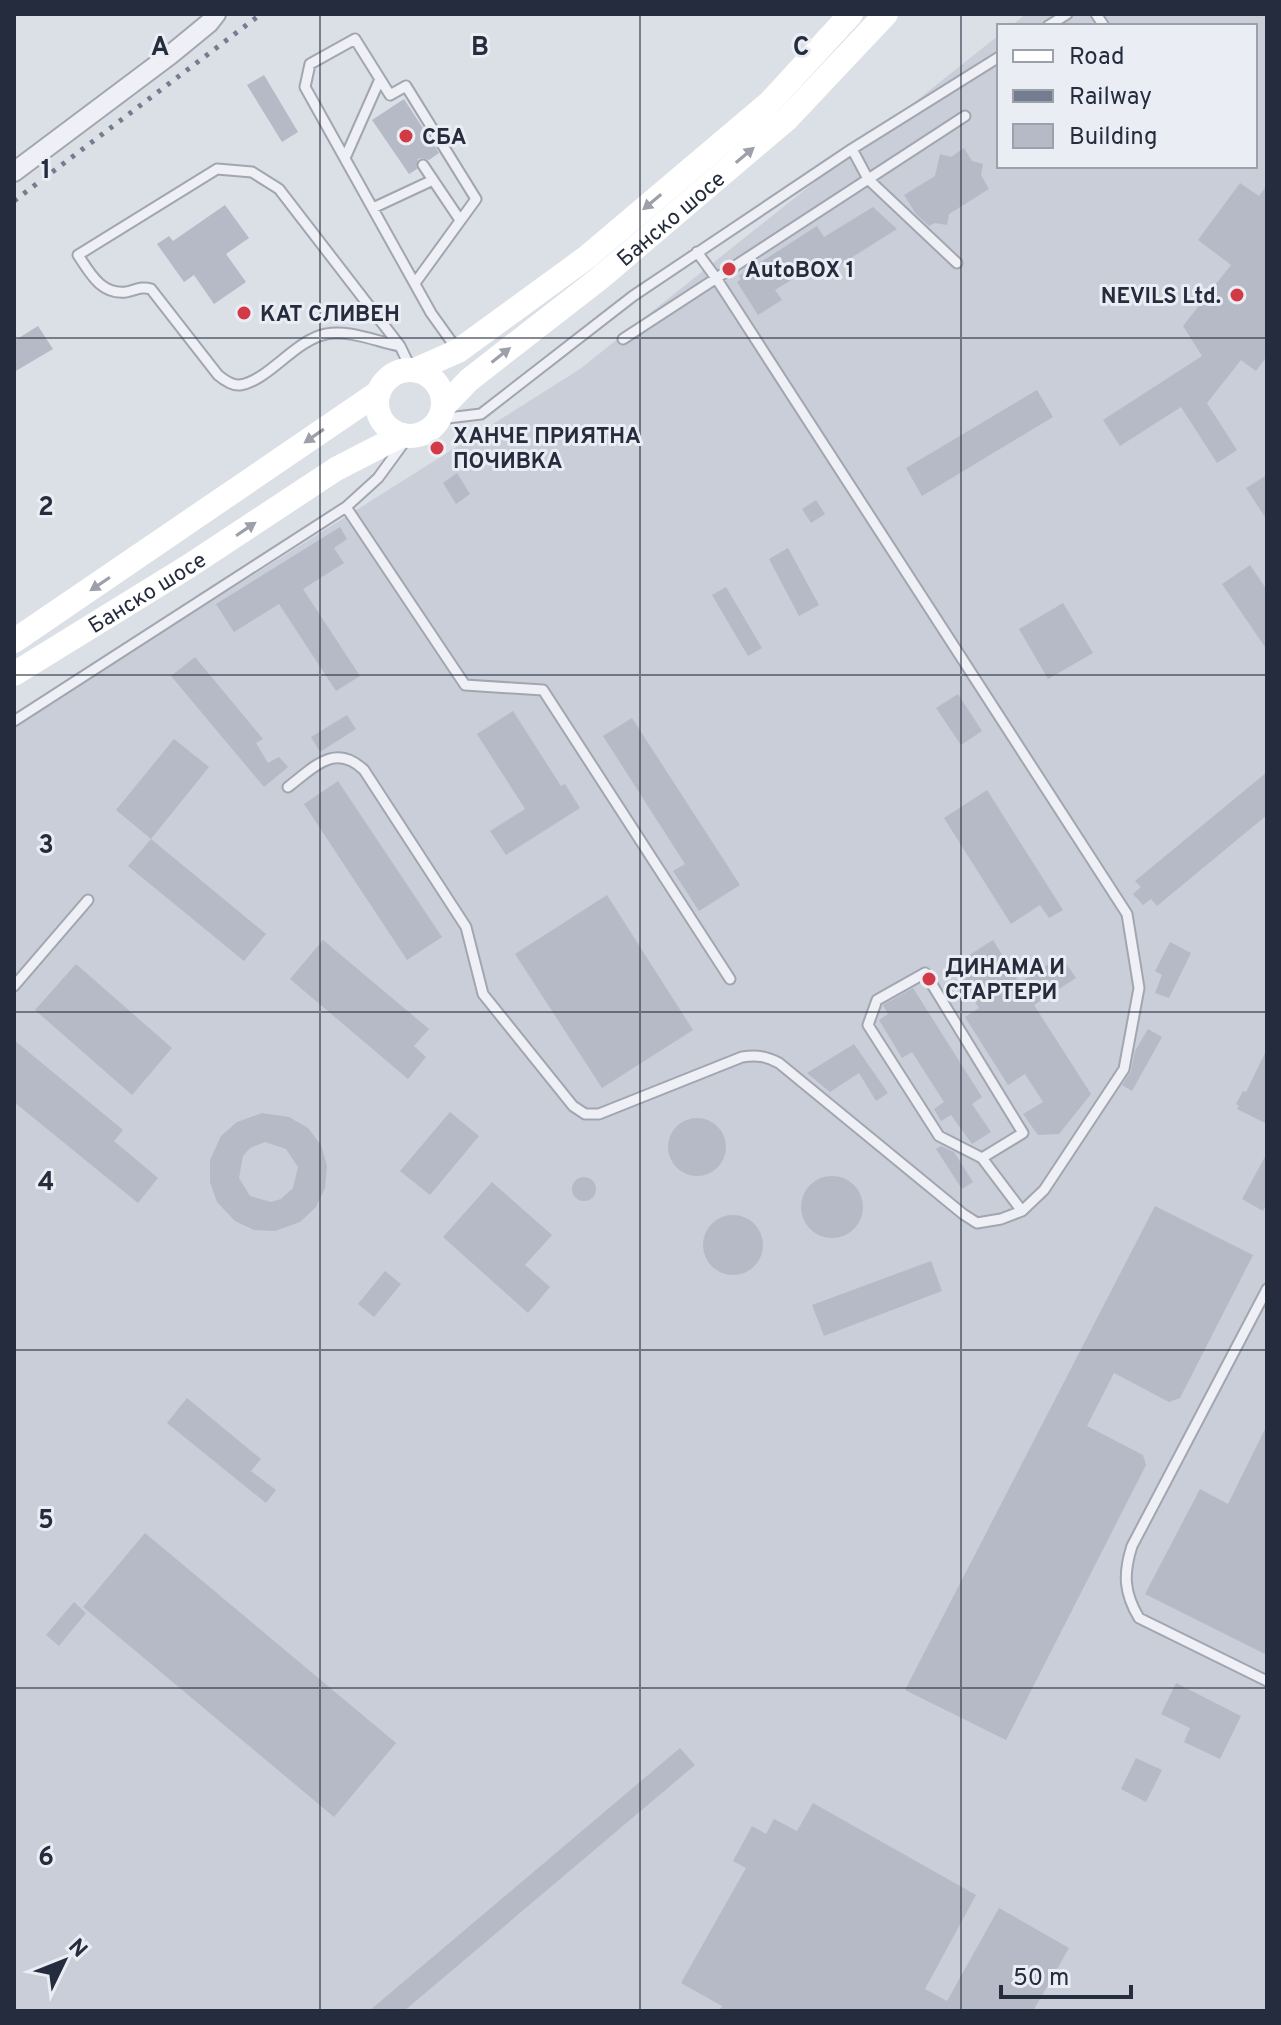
<svg xmlns="http://www.w3.org/2000/svg" width="1281" height="2025" font-family="Overpass,sans-serif">
<rect width="100%" height="100%" fill="#dbdfe6"/>
<!-- built -->
<path fill="#c9ced8" d="M1026,14H1267V2011H14V726L580,369L999,35V166H1255V26H1011Z"/>
<!-- building -->
<path fill="#b5bac6" fill-rule="evenodd" d="M264,75L298,132L282,142L247,85Z
M404,99L439,153L429,160L423,158L418,159L417,169L409,174L372,120Z
M964,148L972,161L983,164L981,175L989,189L949,214L947,225L935,223L929,226L916,214L904,195L935,176L940,154L951,157Z
M1240,183L1259,196L1267,185V356L1256,371L1241,360L1207,403L1237,450L1217,463L1181,407L1120,446L1103,420L1202,356L1183,326L1231,265L1198,240Z
M225,205L249,238L226,254L246,282L214,304L194,275L184,282L157,244L169,236L173,241Z
M873,207L897,229L827,273L820,262L775,290L782,300L758,315L737,282L741,279L739,276L817,226L824,237Z
M38,326L53,349L14,372V341Z
M1037,390L1053,417L922,496L906,468Z
M457,473L470,494L456,504L443,483Z
M1267,475V520L1246,488Z
M816,500L825,514L811,523L802,509Z
M340,527L347,539L334,548L344,563L303,589L360,676L336,691L279,604L234,632L216,604Z
M788,548L819,605L799,616L769,559Z
M1250,565L1267,590V650L1222,584Z
M726,587L762,648L748,656L712,595Z
M1063,603L1093,653L1048,679L1019,629Z
M195,657L263,739L256,743L268,763L279,757L288,767L264,787L171,676Z
M958,694L982,731L961,745L936,708Z
M513,711L561,786L565,784L580,808L506,855L490,831L525,809L477,734Z
M347,715L356,729L320,752L311,737Z
M632,718L740,885L699,911L673,871L685,864L603,736Z
M174,739L209,767L151,839L116,810Z
M1267,772V815L1157,906L1151,899L1143,905L1133,894L1141,887L1135,881Z
M338,781L442,937L407,960L304,804Z
M987,790L1063,910L1049,918L1040,905L1011,924L944,818Z
M151,839L266,934L244,961L128,866Z
M607,895L693,1030L602,1088L515,954Z
M323,940L429,1029L414,1046L426,1057L408,1079L290,979Z
M993,940L1019,983L1061,956L1076,978L1034,1005L1091,1094L1059,1134L1038,1135L1023,1114L1043,1102L1025,1074L1008,1085L965,1017L979,1008L952,966Z
M1170,942L1191,953L1169,998L1155,993L1162,975L1155,971Z
M76,964L172,1048L132,1095L35,1010Z
M913,988L982,1097L972,1104L991,1132L972,1144L951,1115L941,1121L934,1109L944,1102L912,1052L902,1058L879,1020L888,1014L883,1005Z
M1148,1029L1162,1037L1132,1091L1122,1085L1131,1071L1135,1051Z
M14,1040L123,1130L114,1141L158,1178L138,1203L14,1102Z
M854,1044L888,1093L876,1101L859,1073L830,1092L807,1073Z
M1267,1049V1124L1237,1109L1239,1106L1236,1104L1243,1091L1246,1092Z
M450,1112L479,1136L430,1195L400,1171Z
M262,1113L289,1117L308,1128L321,1145L327,1166L325,1188L316,1207L300,1222L275,1231L254,1230L235,1221L217,1202L210,1182V1160L221,1136L237,1122ZM265,1142L286,1149L298,1167L293,1188L281,1199L271,1202L250,1196L239,1178L243,1156L250,1148Z
M668 1147a29 29 0 1 1 58 0a29 29 0 1 1-58 0Z
M941,1146L954,1152L973,1182L962,1189L936,1149Z
M1267,1153V1202L1263,1211L1242,1199Z
M801 1207a31 31 0 1 1 62 0a31 31 0 1 1-62 0Z
M572 1189a12 12 0 1 1 24 0a12 12 0 1 1-24 0Z
M492,1182L552,1235L525,1265L550,1287L528,1313L443,1237Z
M1155,1206L1253,1255L1180,1398L1169,1402L1114,1373L1087,1426L1143,1455L1146,1465L1006,1740L905,1690Z
M703 1245a30 30 0 1 1 60 0a30 30 0 1 1-60 0Z
M931,1261L942,1291L824,1336L812,1305Z
M385,1271L401,1284L374,1317L358,1304Z
M187,1398L261,1459L251,1471L276,1490L266,1503L167,1423Z
M1267,1425V1655L1145,1594L1200,1489L1228,1504Z
M145,1533L396,1743L334,1817L83,1607Z
M74,1602L86,1613L59,1646L46,1635Z
M1176,1683L1241,1716L1220,1759L1184,1742L1190,1728L1161,1714Z
M680,1748L695,1765L404,2011H369Z
M1136,1758L1162,1770L1146,1802L1121,1789Z
M813,1803L976,1895L925,1989L947,2001L999,1908L1069,1948L1033,2011H719L722,2006L681,1983L746,1868L733,1861L752,1826L766,1834L774,1819L797,1831Z"/>
<g fill="none" stroke-linecap="round" stroke-linejoin="round">
<defs>
<path id="lane" d="M1096,14L1104,26
M1048,26L1067,14
M852,149L868,179L957,263
M345,158L380,79
M423,165L460,220
M373,208L433,180
M697,252L716,278L1127,914L1139,988L1124,1069L1044,1190L1022,1211L982,1158L1023,1133L925,973L877,1000L868,1025L939,1136L982,1158
M415,283L476,199L406,86L390,95L355,39L310,64L305,87L431,313L456,348
M623,339L965,116
M400,346C378,342 348,329 326,334C295,340 268,381 240,385C232,386 224,380 218,375L151,289C141,286 136,290 126,292C101,295 90,273 78,255L217,169L252,172L279,189L400,346L411,369
M439,419L481,414L633,296L852,149L999,57
M405,441L378,478L346,507L465,685L543,690L730,979
M14,721L346,507
M288,787C313,768 335,742 364,770L466,927L483,994L573,1106L585,1114H599L742,1057C757,1055 766,1056 779,1063L963,1214L977,1223L1001,1219L1022,1211
M14,986L88,900
M1267,1289L1132,1546C1123,1574 1124,1593 1139,1618L1267,1681"/>
<path id="street" d="M14,172L170,55L209,23L216,14"/>
</defs>
<!-- lane casing -->
<use href="#lane" stroke="#a1a6b0" stroke-width="13"/>
<!-- street casing -->
<use href="#street" stroke="#a1a6b0" stroke-width="22"/>
<!-- lane -->
<use href="#lane" stroke="#eef0f5" stroke-width="9"/>
<!-- street -->
<use href="#street" stroke="#eef0f5" stroke-width="18"/>
<!-- secondary -->
<g stroke="#fff" stroke-width="24">
<path d="M415,370L458,351L587,257L769,103L851,14"/>
<circle cx="410" cy="403" r="33"/>
<path id="s1" d="M443,407L469,380L600,278L787,119L886,14"/>
<path d="M14,641L379,392"/>
<path id="s2" d="M14,674L189,566L336,469L402,435"/>
</g>
<!-- rail -->
<path stroke="#747d90" stroke-width="5" stroke-dasharray="4 8" stroke-linecap="butt" d="M14,201L261,14"/>
</g>
<!-- one-way arrows -->
<defs><path id="oneway-solid" d="M-6-.8H1V-3.2L6.5 0L1 3.2V.8H-6Z" transform="scale(2)"/></defs>
<g fill="#9da0a8">
<use href="#oneway-solid" transform="translate(745 155) rotate(-40)"/>
<use href="#oneway-solid" transform="translate(652 202) rotate(140)"/>
<use href="#oneway-solid" transform="translate(501 355) rotate(-38)"/>
<use href="#oneway-solid" transform="translate(314 436) rotate(145)"/>
<use href="#oneway-solid" transform="translate(246 529) rotate(-34)"/>
<use href="#oneway-solid" transform="translate(100 584) rotate(146)"/>
</g>
<!-- grid -->
<path fill="none" stroke="#252c3d" stroke-width="2" stroke-opacity="0.55" d="M320,14V2011M640,14V2011M961,14V2011M14,338H1267M14,675H1267M14,1012H1267M14,1350H1267M14,1688H1267"/>
<!-- markers -->
<g fill="#d23a45" stroke="#eaeef4" stroke-width="3">
<circle cx="406" cy="136" r="8"/>
<circle cx="729" cy="269" r="8"/>
<circle cx="1237" cy="295" r="8"/>
<circle cx="244" cy="313" r="8"/>
<circle cx="437" cy="448" r="8"/>
<circle cx="929" cy="979" r="8"/>
</g>
<g text-anchor="middle" stroke-width="6" stroke-linejoin="round" paint-order="stroke">
<!-- poi labels -->
<g font-size="22" font-weight="bold" fill="#252c3d" stroke="#eaeef4" text-anchor="start">
<text x="422" y="144">СБА</text>
<text x="745" y="277">AutoBOX 1</text>
<text x="1221" y="303" text-anchor="end">NEVILS Ltd.</text>
<text x="260" y="321">КАТ СЛИВЕН</text>
<text x="453" y="443">ХАНЧЕ ПРИЯТНА<tspan x="453" dy="25">ПОЧИВКА</tspan></text>
<text x="945" y="974">ДИНАМА И<tspan x="945" dy="25">СТАРТЕРИ</tspan></text>
</g>
<!-- street labels -->
<g font-size="22" fill="#252c3d" stroke="#eaeef4">
<text dy="8" stroke="none"><textPath href="#s1" startOffset="296">Банско шосе</textPath></text>
<text dy="8" stroke="none"><textPath href="#s2" startOffset="156">Банско шосе</textPath></text>
</g>
</g>
<g font-size="26" text-anchor="middle" font-weight="bold" fill="#252c3d" stroke="#eaeef4" stroke-width="6" stroke-linejoin="round" paint-order="stroke">
<text x="160" y="55">A</text>
<text x="480" y="55">B</text>
<text x="801" y="55">C</text>
<text x="46" y="178">1</text>
<text x="46" y="515">2</text>
<text x="46" y="853">3</text>
<text x="46" y="1190">4</text>
<text x="46" y="1528">5</text>
<text x="46" y="1865">6</text>
</g>
<!-- border -->
<rect width="1281" height="2025" fill="none" stroke="#252c3d" stroke-width="32"/>
<!-- legend -->
<rect x="997" y="24" width="260" height="144" fill="#eaeef4" stroke="#9ba0ab" stroke-width="2"/>
<rect x="1013" y="50" width="40" height="12" fill="#ffffff" stroke="#9ba0ab" stroke-width="2"/>
<text x="1069" y="64" font-size="24" fill="#252c3d">Road</text>
<rect x="1013" y="90" width="40" height="12" fill="#747d90" stroke="#9ba0ab" stroke-width="2"/>
<text x="1069" y="104" font-size="24" fill="#252c3d">Railway</text>
<rect x="1013" y="124" width="40" height="24" fill="#b5bac6" stroke="#9ba0ab" stroke-width="2"/>
<text x="1069" y="144" font-size="24" fill="#252c3d">Building</text>
<!-- north arrow -->
<g transform="translate(64 1961) rotate(47)" stroke="#eaeef4" stroke-width="6" paint-order="stroke">
<path d="M0-6L14 30L0 20L-14 30Z" fill="#252c3d"/>
<text y="-12" font-size="22" font-weight="bold" text-anchor="middle" fill="#252c3d">N</text>
</g>
<!-- scale -->
<path d="M1001 1985v12h130v-12" fill="none" stroke="#252c3d" stroke-width="4"/>
<text x="1013" y="1985" font-size="24" fill="#252c3d" stroke="#eaeef4" stroke-width="6" paint-order="stroke">50 m</text>
</svg>
